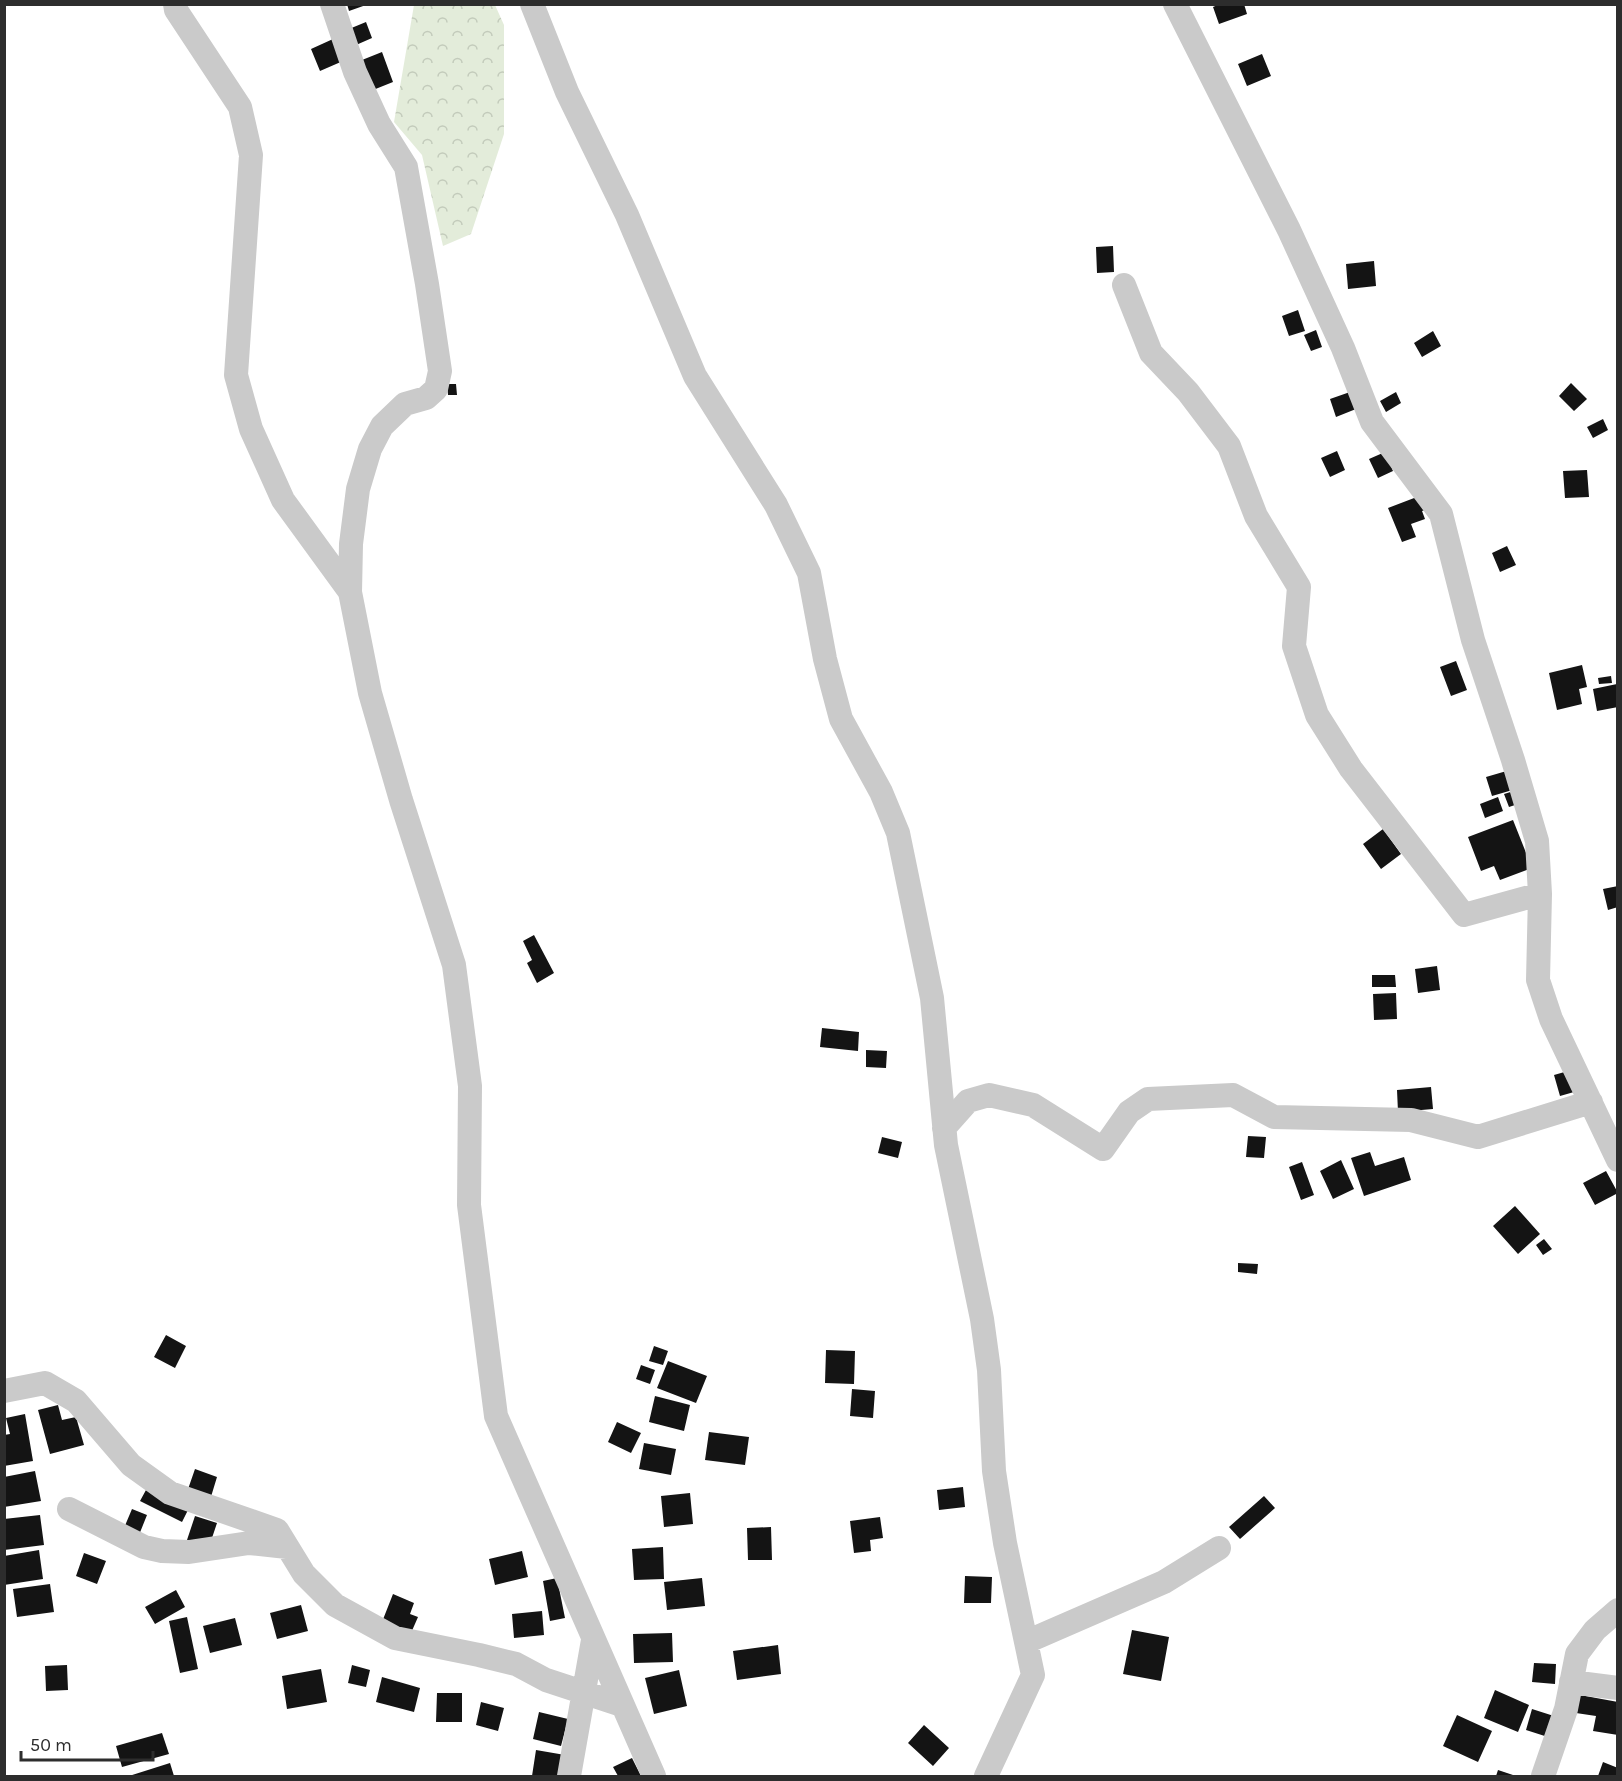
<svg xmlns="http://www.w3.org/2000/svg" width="1622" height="1781" font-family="Karla,sans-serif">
<defs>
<pattern id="forest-crowns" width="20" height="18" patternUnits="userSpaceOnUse" patternTransform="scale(1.5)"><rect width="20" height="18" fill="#e3ecda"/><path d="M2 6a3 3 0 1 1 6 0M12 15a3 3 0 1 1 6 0" fill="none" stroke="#c3cbbb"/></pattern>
</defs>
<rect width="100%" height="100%" fill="#fff"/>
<!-- forest -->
<path fill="url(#forest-crowns)" d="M414,5H495L504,25V134L471,234L443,246L422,155L394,122Z"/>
<!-- building -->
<path fill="#141414" d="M347,4H366V5L349,11Z
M1220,4H1244L1247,14L1219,24L1213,7Z
M366,22L372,38L356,45L349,29Z
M333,39L343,61L320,71L311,49Z
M382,52L393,82L373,90L362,60Z
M1262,54L1271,76L1247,86L1238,64Z
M1113,246L1114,272L1097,273L1096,247Z
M1374,261L1376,286L1348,289L1346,264Z
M1298,310L1305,331L1289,336L1282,316Z
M1316,330L1322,347L1311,351L1304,335Z
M1433,331L1441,346L1422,357L1414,343Z
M1571,383L1587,399L1574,411L1559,396Z
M447,384H456L457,395H448Z
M1350,392L1356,409L1336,417L1330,399Z
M1396,392L1401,403L1386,412L1380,401Z
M1603,419L1608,430L1593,438L1587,427Z
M1337,451L1345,470L1330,477L1321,458Z
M1385,452L1393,471L1378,478L1369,459Z
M1587,470L1589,497L1565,498L1563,471Z
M1422,495L1428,509L1422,511L1425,519L1411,524L1416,537L1402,542L1388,508Z
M1507,546L1516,565L1500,572L1492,553Z
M1456,661L1467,690L1451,696L1440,667Z
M1582,665L1587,687L1579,689L1582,704L1557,710L1549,673Z
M1611,676L1612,683L1599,684L1598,678Z
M1617,684L1618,707L1597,711L1593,689Z
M1510,770L1516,789L1492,796L1486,777Z
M1517,790L1521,803L1509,807L1504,794Z
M1498,797L1503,811L1485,818L1480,804Z
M1513,820L1532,868L1500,880L1494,866L1481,871L1468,837Z
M1383,829L1401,854L1381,869L1363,844Z
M1618,886V907L1608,910L1603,889Z
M534,935L554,973L537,983L527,963L532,960L523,941Z
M1437,966L1440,990L1418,993L1415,969Z
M1372,975H1395L1396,987H1372Z
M1396,993L1397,1019L1374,1020L1373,994Z
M822,1028L859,1032L858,1051L820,1047Z
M866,1050L887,1051L886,1068L866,1067Z
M1568,1071L1574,1092L1560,1096L1554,1075Z
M1431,1087L1433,1109L1398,1112L1397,1090Z
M1248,1136L1266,1137L1264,1158L1246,1157Z
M882,1137L902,1142L898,1158L878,1153Z
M1370,1152L1375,1166L1404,1157L1411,1180L1364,1196L1351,1158Z
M1341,1160L1354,1189L1333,1199L1320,1171Z
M1302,1162L1314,1195L1301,1200L1289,1167Z
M1606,1171L1618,1193L1595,1205L1583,1183Z
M1515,1206L1540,1234L1518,1254L1493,1226Z
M1544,1239L1552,1249L1543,1255L1536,1245Z
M1238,1263L1258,1264L1257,1274L1238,1272Z
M166,1335L186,1346L175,1368L154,1357Z
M654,1346L668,1351L663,1365L649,1361Z
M826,1350L855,1351L854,1384L825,1383Z
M668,1361L707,1376L696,1403L657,1388Z
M641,1365L655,1370L650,1384L636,1379Z
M852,1389L875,1391L873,1418L850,1416Z
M655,1396L690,1405L684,1431L649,1422Z
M58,1405L62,1420L76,1417L84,1445L50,1454L38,1410Z
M25,1414L33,1461L4,1466V1435L10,1434L6,1418Z
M617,1422L641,1433L631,1453L608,1442Z
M709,1432L749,1437L745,1465L705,1460Z
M644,1443L676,1449L671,1475L639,1469Z
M195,1469L217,1477L210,1500L187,1492Z
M35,1471L41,1501L4,1507V1477Z
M963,1487L965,1507L939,1510L937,1490Z
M146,1490L188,1510L182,1522L140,1501Z
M690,1493L693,1524L664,1527L661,1496Z
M1264,1496L1275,1508L1240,1539L1229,1527Z
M132,1509L147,1515L139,1535L124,1528Z
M40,1515L44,1545L4,1550V1519Z
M195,1516L217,1523L209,1547L187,1540Z
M880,1517L883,1538L870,1540L871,1551L854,1553L850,1521Z
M771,1527L772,1560H748L747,1528Z
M663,1547L664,1579L634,1580L632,1549Z
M39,1550L43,1579L4,1585V1556Z
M522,1551L528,1577L495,1585L489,1559Z
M84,1553L106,1561L97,1584L76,1576Z
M965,1576L992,1577L991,1603H964Z
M557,1578L565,1618L550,1621L543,1581Z
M702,1578L705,1606L667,1610L664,1582Z
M50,1584L54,1612L17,1617L13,1589Z
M176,1590L185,1607L155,1624L145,1607Z
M393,1594L414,1603L410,1614L418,1617L411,1633L382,1622Z
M301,1605L308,1631L277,1639L270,1613Z
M542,1611L544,1635L514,1638L512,1614Z
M187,1617L198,1669L180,1673L169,1621Z
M235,1618L242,1645L210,1653L203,1626Z
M1132,1630L1169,1637L1161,1681L1123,1674Z
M672,1633L673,1662L634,1663L633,1634Z
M778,1645L781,1674L737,1680L733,1651Z
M1534,1663L1556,1664L1555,1684L1532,1682Z
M67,1665L68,1690L46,1691L45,1666Z
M352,1665L370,1670L366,1687L348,1683Z
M321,1669L327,1702L287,1709L282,1676Z
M679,1670L687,1706L654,1714L645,1678Z
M382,1677L420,1688L414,1712L376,1702Z
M1495,1690L1529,1705L1518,1732L1484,1718Z
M437,1693H462V1722H436Z
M1580,1695L1618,1702V1735L1593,1731L1596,1716L1576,1713Z
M481,1702L504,1708L498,1731L476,1725Z
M1532,1709L1557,1717L1551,1738L1526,1730Z
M539,1712L568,1719L561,1746L533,1739Z
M1457,1715L1492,1731L1478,1762L1443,1746Z
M924,1725L949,1748L933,1766L908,1743Z
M162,1733L169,1754L122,1767L116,1746Z
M536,1750L565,1755L561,1776H532Z
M632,1758L641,1776H618L613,1767Z
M1603,1762L1618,1768V1776H1598Z
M170,1763L174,1776H129Z
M1498,1770L1516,1776H1496Z"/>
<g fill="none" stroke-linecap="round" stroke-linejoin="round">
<!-- minor -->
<path stroke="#cacaca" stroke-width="24" d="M175,4L176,10L240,107L251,155L236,375L251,429L283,500L350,592L370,693L401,800L454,965L470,1086L469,1205L496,1416L654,1776
M332,4L355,72L379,124L406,167L427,284L440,371L436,389L426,398L405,404L382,426L370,449L358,489L351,544L350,592
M532,4L567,92L627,215L695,376L776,505L809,573L825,659L841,719L881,792L898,833L932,998L946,1145L982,1319L989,1370L994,1471L1005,1543L1033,1675L986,1776
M1175,4L1289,230L1343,348L1372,422L1441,514L1473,640L1513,760L1537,841L1540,894L1538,980L1551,1019L1618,1160
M1124,285L1151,353L1188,392L1229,446L1256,516L1299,587L1294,646L1317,715L1351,769L1464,915L1540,894
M944,1128L968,1101L989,1095L1033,1105L1103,1149L1129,1112L1148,1099L1233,1095L1274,1117L1411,1120L1478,1137L1591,1102
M4,1391L45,1383L76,1401L131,1465L170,1493L277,1530L304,1574L335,1605L395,1638L479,1655L516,1664L546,1680L622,1705
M69,1509L144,1547L162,1551L189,1552L249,1543L287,1547
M1026,1642L1164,1582L1219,1548
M1571,1682L1618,1688
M569,1776L593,1640
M1543,1776L1566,1709L1577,1654L1595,1630L1618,1610"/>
</g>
<!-- border -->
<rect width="1622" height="1781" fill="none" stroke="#2d2d2d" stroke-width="12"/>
<!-- scale -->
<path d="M21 1751v9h132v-9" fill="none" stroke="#2d2d2d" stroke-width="3"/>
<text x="30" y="1751" font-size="18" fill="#2d2d2d" stroke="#ffffff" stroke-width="4.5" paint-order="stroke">50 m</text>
</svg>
